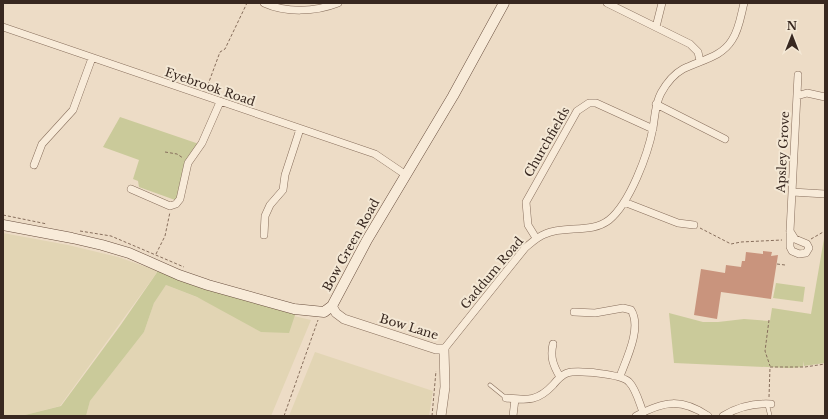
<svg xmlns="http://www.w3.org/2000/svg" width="828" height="419" font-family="'Libre Baskerville',serif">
<rect width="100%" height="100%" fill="#eddcc6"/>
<!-- farmland -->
<path fill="#e2d5b4" d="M3,233L68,245L118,257L158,271L60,406L21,416H3Z
M166,285L288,333L294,316L311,320L271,416H86L90,401L144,332L154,303Z
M315,352L433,391L429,416H289Z"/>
<!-- green -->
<path fill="#caca9a" d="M120,117L199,144L179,195L175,200L139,187L138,181L133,179L139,160L103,147Z
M825,233V363L804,366V361L803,367L789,368L674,363L669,313L703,322H718L744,319L770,321L772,308L811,314Z
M158,271L296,312L289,333L261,332L197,297L166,285L154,303L144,332L90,401L86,416H21L61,406L120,326Z
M776,283L805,287L803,302L773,298Z"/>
<!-- building -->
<path fill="#c9947d" d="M763,251L772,252L771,256L778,255L771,299L721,292L717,319L694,315L701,269L725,273L726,265L741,267L742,261H745L746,252L763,254Z"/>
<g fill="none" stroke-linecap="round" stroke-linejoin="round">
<defs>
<path id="service" d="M490,385L506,398
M767,404L770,416"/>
<path id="minor" d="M264,3C286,13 315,12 338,3
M607,3L690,44L698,52L700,61
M3,27L375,154L406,175
M656,27L662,3
M797,96L807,93L825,97
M656,104L725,139
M34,165L42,144L73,110L92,58
M131,189L170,206L176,204L180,199L188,163L202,143L220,102
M792,192L825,194
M624,202L678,223L694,225
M790,231L795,239L807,244L809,248L806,253L799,254L792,251L790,247V231L798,75
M264,235L265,216L270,205L283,190L285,175L300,129
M536,238L528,225L526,202L577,111L589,103H596L653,129
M574,312L595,313L623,308L631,310C642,327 627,358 620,376
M553,344C550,357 553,365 560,377
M444,349L525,248C531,243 537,237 545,234C565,225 591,234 609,220C630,203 648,154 653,128C655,116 655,104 661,93C666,84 674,74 683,69C700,60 721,58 732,40C739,30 741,15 744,3
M506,398C527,400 537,402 553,385C557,380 560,376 567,373C577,370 622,374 629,382C636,389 639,402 643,412
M513,416L515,399
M636,416C664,401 681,398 708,416
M723,416C738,407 754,403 771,404"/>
<path id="tertiary" d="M332,306L336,313L344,319L436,349H444L445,387L441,416"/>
<path id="secondary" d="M3,225L72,238L102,245L129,253L179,275L208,285L294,309L324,312L332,306L367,240L453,96L504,3"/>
</defs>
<!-- service casing -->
<use href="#service" stroke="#876e5c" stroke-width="4.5"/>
<!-- minor casing -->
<use href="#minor" stroke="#876e5c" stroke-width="8"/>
<!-- tertiary casing -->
<use href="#tertiary" stroke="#876e5c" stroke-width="10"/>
<!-- secondary casing -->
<use href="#secondary" stroke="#694f3f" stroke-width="11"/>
<!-- path -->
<path stroke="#876e5c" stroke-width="1" stroke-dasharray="3 2" stroke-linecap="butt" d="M206,90L220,52L225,49L247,3
M165,152L177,154L183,158
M3,215L47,224
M700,228L731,244L741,242L782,240
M80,231L111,236L184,267
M811,239L825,231
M156,254L165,236L170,212
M777,264L785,265
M769,320L765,351L770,366
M769,397L770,367H805L825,364
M284,416L318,320
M432,416L436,371"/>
<!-- service -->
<use href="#service" stroke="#f8ebd9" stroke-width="3.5"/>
<!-- minor -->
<use href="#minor" stroke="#f8ebd9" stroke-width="7"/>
<!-- tertiary -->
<use href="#tertiary" stroke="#f8ebd9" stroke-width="9"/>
<!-- secondary -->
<use href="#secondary" stroke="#f8ebd9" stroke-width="10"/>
</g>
<g text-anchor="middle" stroke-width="4" stroke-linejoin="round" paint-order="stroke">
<!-- street labels -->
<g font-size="12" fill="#382820" stroke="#f4e8d5">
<text transform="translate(210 87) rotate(19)" y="4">Eyebrook Road</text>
<text transform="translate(547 142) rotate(-60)" y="4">Churchfields</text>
<text transform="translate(783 152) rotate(-87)" y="4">Apsley Grove</text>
<text transform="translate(351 245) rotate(-61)" y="4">Bow Green Road</text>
<text transform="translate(492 273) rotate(-50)" y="4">Gaddum Road</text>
<text transform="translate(409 327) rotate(17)" y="4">Bow Lane</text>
</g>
</g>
<!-- border -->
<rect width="828" height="419" fill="none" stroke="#382820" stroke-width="8"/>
<!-- north arrow -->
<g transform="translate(792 36)" stroke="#f4e8d5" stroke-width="3" paint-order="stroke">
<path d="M0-3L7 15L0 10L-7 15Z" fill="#382820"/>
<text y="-6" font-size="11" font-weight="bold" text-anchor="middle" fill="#382820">N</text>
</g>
</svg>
